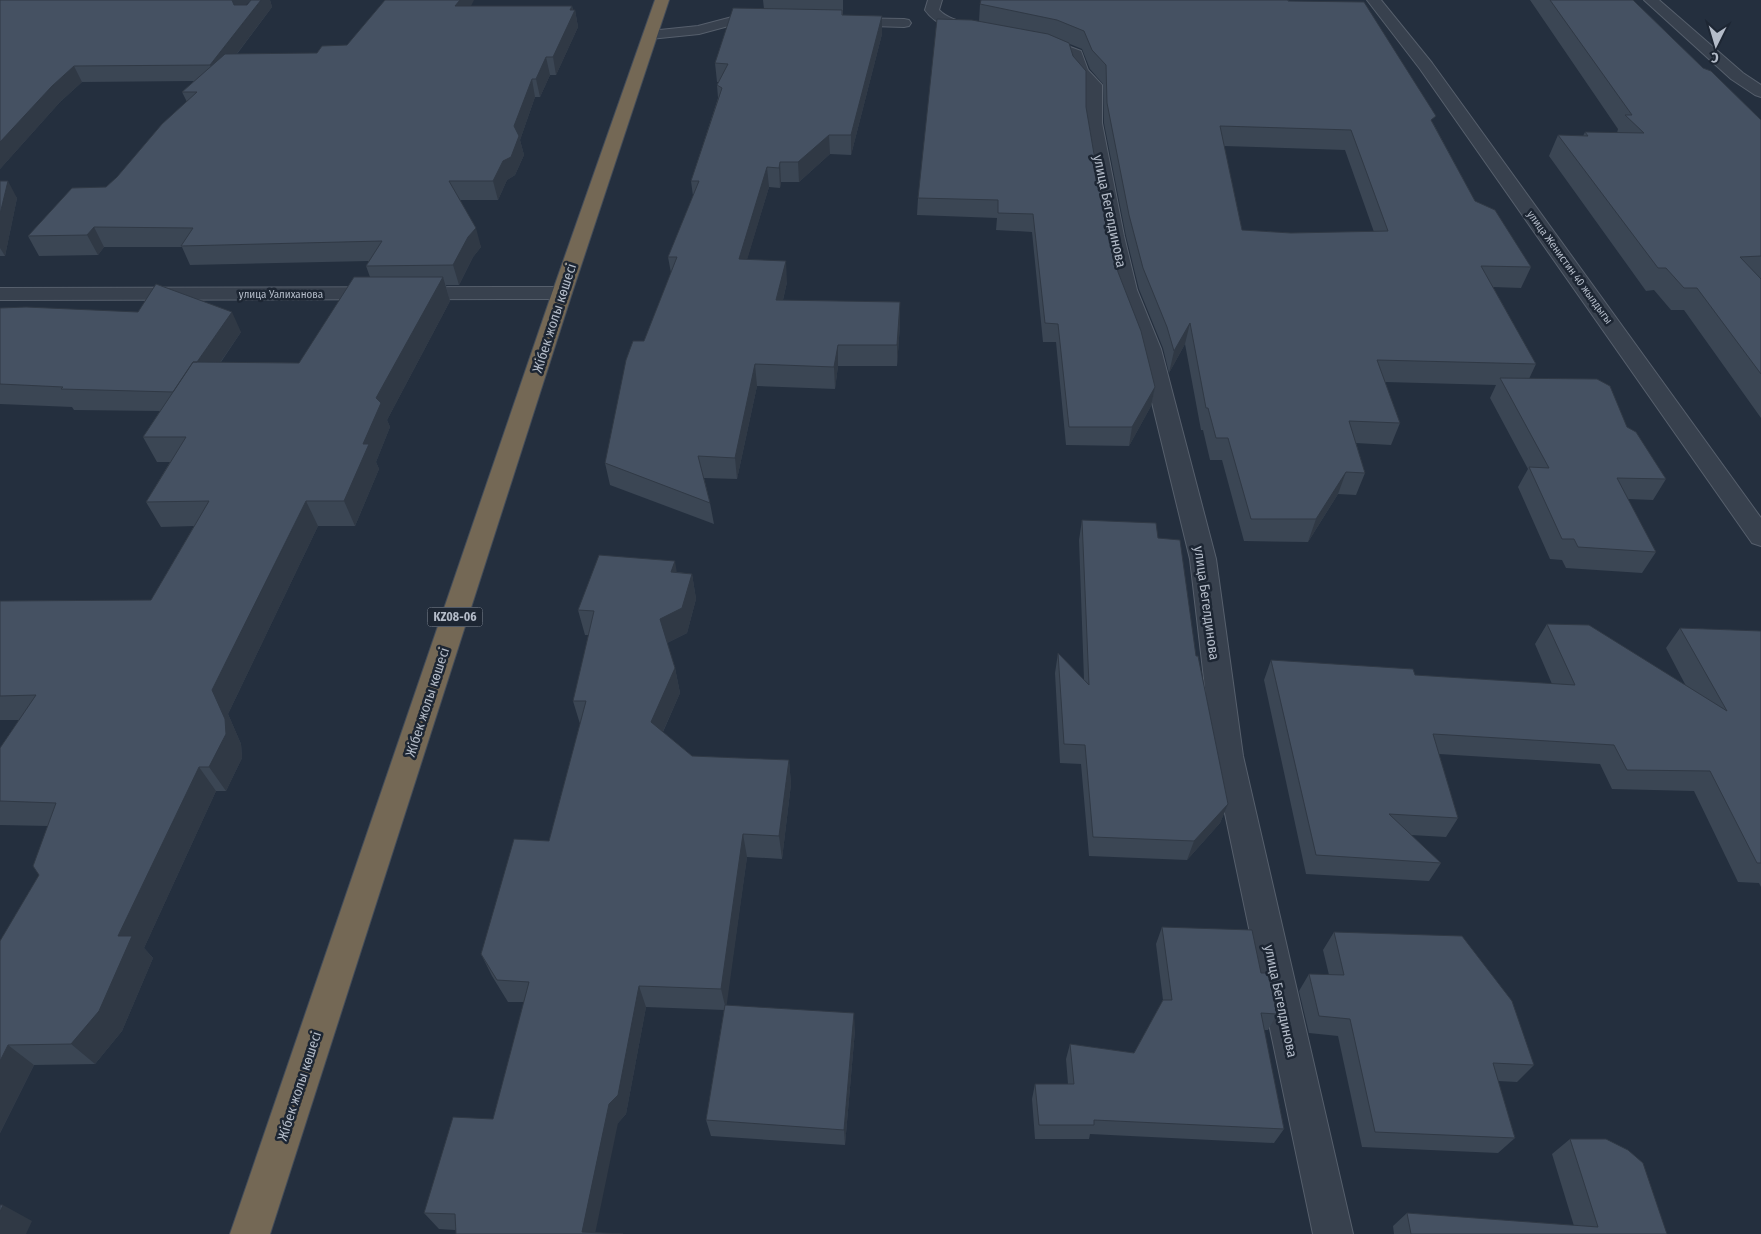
<svg xmlns="http://www.w3.org/2000/svg" width="1761" height="1234" font-family="'Fira Sans Condensed',sans-serif">
<rect width="100%" height="100%" fill="#242f3e"/>
<g fill="none" stroke-linecap="round" stroke-linejoin="round">
<defs>
<path id="minor" d="M928,0H942L939,10C951,22 966,21 981,25L983,28L981,31L976,32C956,30 937,27 925,10Z
M1367,0H1381L1432,63L1761,518V546L1752,543L1420,69Z
M1644,0H1659L1743,73L1761,85V97L1755,95L1731,79Z
M736,16L772,17L774,20L772,23L736,24L699,34L650,39L645,38L643,35L645,32L650,31L698,26Z
M845,18L904,19L909,20L911,23L909,26L904,27L840,25L838,22L840,19Z
M1038,35L1081,51L1088,70L1102,85V123L1124,236L1137,290L1161,349L1216,559L1243,756L1353,1234H1313L1213,756L1190,559L1139,349L1117,290L1104,236L1086,123V86L1073,71L1069,57L1033,43L1030,40L1033,37Z
M562,287L569,289L572,293L569,297L562,299L0,300V288Z"/>
<path id="highway" d="M655,0H669L572,293L270,1234H230L552,293Z"/>
</defs>
<!-- minor casing -->
<use href="#minor" stroke="#565f6c" stroke-width="2"/>
<!-- highway casing -->
<use href="#highway" stroke="#434c59" stroke-width="2"/>
<!-- minor -->
<use href="#minor" fill="#38414e" fill-rule="evenodd"/>
<!-- highway -->
<use href="#highway" fill="#746855" fill-rule="evenodd"/>
</g>
<!-- wall -->
<path fill="#3b4654" fill-rule="evenodd" d="M0,0H250L246,5H247L251,0H270L272,7L237,54L317,53L347,45L471,6H572L573,10H575L578,27L556,75H550L540,97H535L520,140L524,155L515,175L507,180L498,200H460L481,247L473,257L459,285H446L450,301L387,420L390,427L376,462L379,469L355,526H318L228,714L241,744L242,758L226,791H216L144,948L153,958L122,1031L95,1064L34,1065L0,1133V941L39,875L48,826L0,825V748L19,720H0V601L151,600L194,526L161,527L146,502L170,462H157L143,437L160,411L74,410L72,407L0,404V308L241,332L221,362L299,363L370,277L366,266L369,261L190,265L182,247H104L98,255L39,256L28,236L106,187L117,177L187,102L182,92L194,81L82,82L60,102L0,169Z
M763,0H843V15L882,16V34L851,155L830,154L799,182H781L780,188L769,187L747,259L787,282L783,300L900,302V324L897,366H838L835,389L757,386L737,479L704,478L710,503L714,524L610,485L605,463L644,341L671,273L668,257L693,196L691,181L718,98L717,85L719,82H717L715,63L764,9Z
M1288,0L1433,123L1475,201L1531,267L1521,288L1493,287L1536,364L1529,379L1627,427L1666,479L1653,500L1628,499L1656,552L1642,573L1566,568L1562,560L1550,559L1518,487L1528,469L1490,398L1496,385L1385,382L1400,423L1391,445L1356,443L1365,473L1356,495L1338,494L1308,542L1244,541L1222,460H1210L1203,430H1201L1185,344L1169,373L1163,348L1139,289L1126,236L1104,123L1103,84L1090,69L1082,49L1070,44L1086,107L1105,219L1118,272L1155,387L1151,406L1129,446L1066,445L1056,342H1043L1032,232L996,230L997,218L917,215L918,198L979,21L980,4ZM1224,146L1345,150L1374,232L1291,233L1242,230Z
M1530,0H1633L1703,68L1761,120V418L1684,310H1671L1654,290L1646,291L1549,156L1558,135L1583,136L1585,132L1617,133L1618,129Z
M0,181L17,198L5,256H0Z
M1082,520L1158,538L1196,656L1228,804L1220,823L1187,860L1089,856L1081,764L1060,763L1055,673L1058,653L1084,680L1079,540Z
M677,572L692,574L696,599L687,633L667,643L675,668L680,693L663,732L692,756L789,760L791,784L782,859L747,857L726,1005L855,1030L845,1145L711,1136L706,1120L724,1010L646,1007L626,1114L618,1123L455,1230L439,1229L424,1213L493,1119L524,1002H508L492,976L481,954L549,841L580,724L573,701L589,635H585L578,610Z
M1547,624L1686,686L1666,648L1680,628L1761,631V887L1759,883L1738,882L1694,791L1612,789L1600,764L1439,754L1458,818L1446,837L1411,835L1441,863L1429,881L1306,874L1264,680L1271,660L1415,675L1552,684L1535,644Z
M1162,927L1261,973L1277,1014L1268,1030H1264L1284,1129L1274,1143L1090,1134L1089,1139H1035L1032,1099L1035,1084H1068L1066,1059L1070,1044L1134,1053L1163,1000L1156,944Z
M1334,932L1534,1065L1517,1082L1498,1081L1515,1138L1498,1153L1362,1147L1338,1036L1309,1033L1299,991L1309,974L1329,975L1323,950Z
M1570,1139L1667,1234H1394L1393,1226L1407,1213L1574,1226L1552,1154Z"/>
<!-- shaded-wall -->
<path fill="#303945" d="M232,0H250L238,15Z
M261,0H270L272,7L216,81L210,65Z
M460,0H474L467,14L455,6Z
M572,6L573,13L575,10L578,27L556,75L553,57Z
M882,16V34L851,155V135Z
M546,57L550,75L540,97L536,79Z
M74,66L82,82L60,102L0,169V142L52,86Z
M532,79L535,97L520,140L524,155L515,175L507,180L498,200L493,181Z
M829,135L830,154L799,182L798,162Z
M780,162L781,182L780,188L779,168Z
M767,167L769,187L741,280L739,259Z
M8,181L17,198L5,256L0,248V214Z
M94,227L104,247L98,255L87,235Z
M476,228L481,247L473,257L459,285L453,265L468,237Z
M786,261L787,282L778,321L776,300Z
M443,277L450,301L387,420L390,427L376,462L379,469L355,526L344,501L363,444L376,398Z
M900,302V324L897,366V345Z
M232,312L241,332L186,412L176,392Z
M1190,323L1185,344L1169,373L1174,351Z
M838,345V366L835,389L834,367Z
M755,364L757,386L737,479L735,458Z
M1155,387L1151,406L1129,446L1132,427Z
M1346,472L1338,494L1308,542L1316,519Z
M306,501L318,526L228,714L241,744L242,758L226,791L209,767L212,690Z
M675,561L679,586L671,572Z
M692,574L696,599L687,633L665,644L660,619Z
M675,668L680,693L656,747L651,722Z
M789,760L791,784L782,859L779,836Z
M199,767L216,791L144,948L153,958L122,1031L95,1064L71,1044L118,936Z
M1228,804L1220,823L1187,860L1194,841Z
M743,834L747,857L726,1010L721,989Z
M639,986L646,1007L626,1114L618,1123L595,1234L582,1232L609,1104Z
M854,1013L855,1030L845,1145L844,1130Z
M8,1045L34,1065L0,1133V1061Z
M3,1205L32,1221L26,1234H0V1212Z"/>
<!-- building -->
<path fill="#455162" stroke="#303945" fill-rule="evenodd" d="M0,0H232L234,5H247L251,0H261L210,65L74,66L52,86L0,142Z
M385,0H460L455,6H572L570,10H575L553,57H546L536,79H532L514,126L519,136L511,157L503,161L493,181H449L476,228L468,237L453,265L366,266L382,241L181,246L193,228L94,227L87,235L28,236L72,188L106,187L117,177L162,124L197,92H182L225,54L317,53L322,46L347,45Z
M981,0H1288V1L1364,2L1436,116L1431,120L1475,201L1495,210L1531,267L1481,266L1536,364L1377,360L1400,423L1349,421L1365,473L1346,472L1316,519H1251L1228,438H1216L1208,408H1206L1190,323L1174,351L1167,327L1143,268L1129,215L1107,103L1106,65L1092,50L1084,31L1057,20L980,4ZM1220,126L1351,130L1388,231L1291,233L1242,230Z
M1550,0H1633L1703,68L1711,71L1761,120V256L1740,257L1761,279V374L1697,288H1684L1666,268H1658L1558,135L1588,136L1585,132L1644,133L1625,115H1632Z
M733,8L842,10V15L882,16L851,135H829L798,162H780L779,168L767,167L739,259L786,261L776,300L900,302L897,345H838L834,367L755,364L735,458L698,456L710,503L605,463L626,360L633,341H644L677,257H668L699,181H691L722,88L717,85L728,64L715,63Z
M937,19L972,20L1048,34L1069,43L1073,56L1086,71V107L1105,219L1118,272L1141,331L1155,387L1132,427H1069L1058,324L1045,323L1033,214L998,213V200L918,198Z
M0,181H8L0,214Z
M354,277H443L376,398L381,403L363,444H369L344,501H306L212,690L225,719L226,734L209,767H199L118,936H132L99,1011L71,1044L8,1045L0,1061V941L39,875L33,866L56,803L0,801V748L36,695L0,696V601L151,600L209,501L146,502L186,437H143L193,362L299,363Z
M156,284L232,312L197,362H193L173,392L61,389L63,387L0,384V308L26,307L138,312Z
M1500,378L1597,379L1610,386L1627,427L1636,432L1666,479L1617,478L1656,552L1578,547L1574,539H1562L1529,467L1549,468Z
M1082,520L1156,523L1158,538L1180,540L1196,656H1198L1228,804L1194,841L1093,837L1085,745L1064,744L1058,653L1089,685Z
M599,555L675,561L671,572L692,574L682,608L660,619L675,668L651,722L692,756L789,760L779,836L743,834L721,989L639,986L618,1095L609,1104L582,1232L623,1234H456L455,1214L424,1213L453,1117L493,1119L529,982L497,980L481,954L514,839L549,841L586,701H573L594,611L578,610Z
M1547,624L1589,625L1727,711L1680,628L1761,631V863H1757L1710,771L1627,770L1614,745L1433,734L1458,818L1389,814L1441,863L1316,855L1271,660L1413,669L1415,675L1575,685Z
M1162,927L1252,930L1261,973H1268L1277,1014L1261,1013L1284,1129L1094,1120V1125H1039L1035,1084H1074L1070,1044L1134,1053L1163,1000H1172Z
M1334,932L1462,936L1512,1001L1534,1065L1493,1063L1515,1138L1375,1132L1350,1019L1319,1016L1309,974L1344,975Z
M725,1005L854,1013L844,1130L706,1120Z
M1570,1139H1606L1628,1150L1643,1163L1667,1234H1411L1407,1213L1598,1227Z
M0,1205H3L0,1212Z"/>
<g text-anchor="middle" stroke-width="5" stroke-linejoin="round" paint-order="stroke">
<!-- far-street labels -->
<g font-size="11" fill="#b4bcc9" stroke="#1d2633">
<text transform="translate(1570 267) rotate(54)" y="4">улица Женистин 40 жылдыгы</text>
<text x="281" y="298">улица Уалиханова</text>
</g>
<!-- shield labels -->
<rect fill="#1d2633" stroke="#878f9c" stroke-width="1" x="427.5" y="607.5" width="55" height="19" rx="4"/>
<g font-size="12" font-weight="bold" fill="#b4bcc9">
<text x="455" y="621">KZ08-06</text>
</g>
<!-- street labels -->
<g font-size="14" fill="#b4bcc9" stroke="#1d2633">
<text transform="translate(1110 211) rotate(78)" y="5">улица Бегелдинова</text>
<text transform="translate(554 318) rotate(-72)" y="5">Жібек жолы көшесі</text>
<text transform="translate(1207 603) rotate(82)" y="5">улица Бегелдинова</text>
<text transform="translate(427 702) rotate(-72)" y="5">Жібек жолы көшесі</text>
<text transform="translate(1281 1001) rotate(78)" y="5">улица Бегелдинова</text>
<text transform="translate(299 1086) rotate(-72)" y="5">Жібек жолы көшесі</text>
</g>
</g>
<!-- north arrow -->
<g transform="translate(1716 45) rotate(185)" stroke="#1d2633" stroke-width="4" paint-order="stroke">
<path d="M0-4L9 19L0 12L-9 19Z" fill="#b4bcc9"/>
<text y="-8" font-size="14" font-weight="bold" text-anchor="middle" fill="#b4bcc9">С</text>
</g>
</svg>
